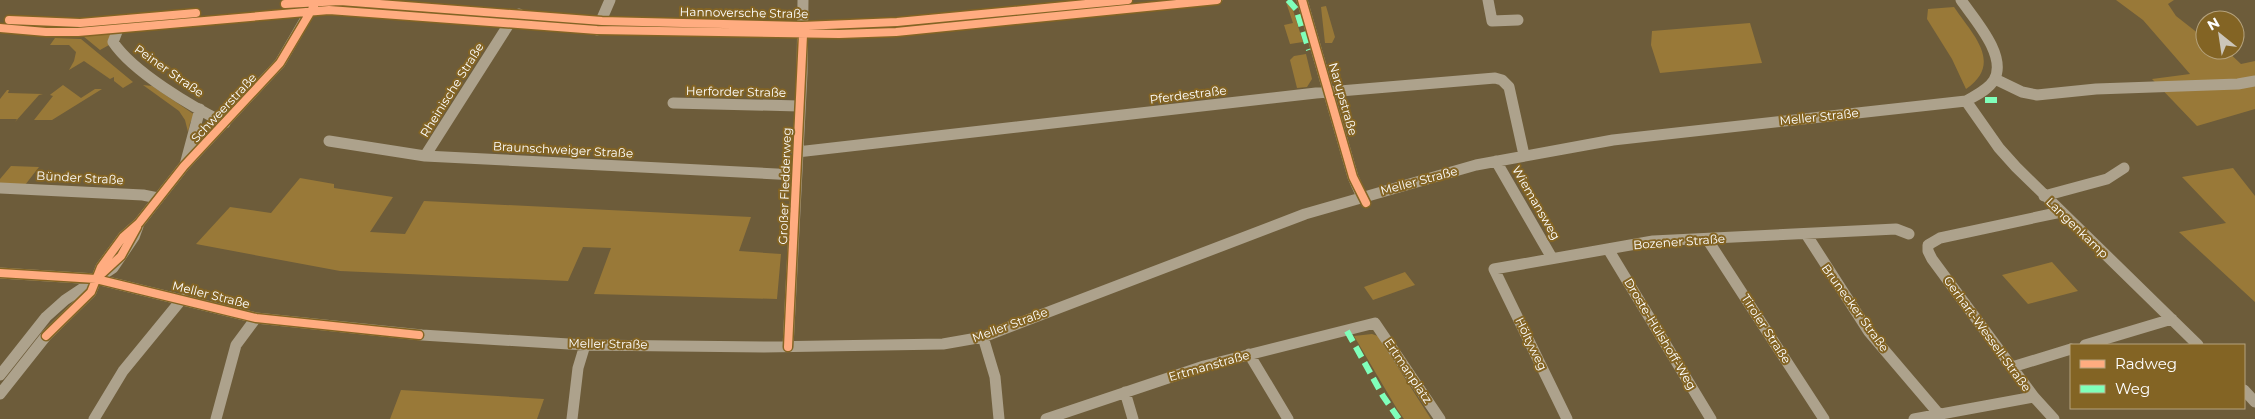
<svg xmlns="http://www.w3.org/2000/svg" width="2255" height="419" font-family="Montserrat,sans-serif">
<rect width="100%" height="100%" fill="#6d5c3a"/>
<!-- green -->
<path fill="#997938" d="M2116,0H2174L2168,4L2176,16L2199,34L2205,36V50H2226L2241,64L2255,61V109L2197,126L2152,79L2190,74L2143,20Z
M1286,2L1293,10L1303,42L1290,44L1284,25L1293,23Z
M1326,6L1335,37L1332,43H1325L1321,7Z
M1954,7C1972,34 2004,63 1966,89L1952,59L1927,19L1928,9Z
M1750,23L1762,63L1660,73L1651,45L1652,31Z
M112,34L109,45L100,50L83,36Z
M55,38L81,39L133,82L123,88L114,81V77L110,79L84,61L69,70L74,61L76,52L69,45H50Z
M1306,54L1312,79L1307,87L1297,88L1290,60L1294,56Z
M63,85L81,98L95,89H102L52,120H34L53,96L50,95L51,94Z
M143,85L152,86L195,115L190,123L188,132L185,120L179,111Z
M7,90H9L8,93L43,94L39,95L15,122L17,119H0V99Z
M11,166L39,167L25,185L0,183V179Z
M2233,168L2255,196V302L2179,232L2226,223L2182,177Z
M300,178L334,184V188L393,197L370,232L405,234L424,201L751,217L739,251L781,254L777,299L594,294L611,248L583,247L568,281L340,271L196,244L230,207L271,213Z
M2052,262L2078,291L2028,304L2002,275Z
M1405,272L1415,285L1373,300L1364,287Z
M1372,334L1378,336L1431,419H1404L1397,409L1354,336Z
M401,390L544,399L537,419H390Z"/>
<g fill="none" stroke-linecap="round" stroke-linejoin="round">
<!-- minor -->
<path stroke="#ada28c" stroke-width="11" d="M1302,0L1353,177L1362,197
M1488,0L1492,21L1518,20
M118,29L113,42C133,72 192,107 225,123
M597,30L610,0
M1995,79L2022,92L2037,95L2096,89L2238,84L2255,81
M1966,101L1999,148L2016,167L2198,345
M673,103L799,106
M329,141L425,156L796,175
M797,152L1316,93L1495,78L1502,80L1509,87L1524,155
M425,156L509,24L519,14
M1496,161L1552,258
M185,165L200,109
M0,188L143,195L158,198
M2044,196L2107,179L2124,168
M1806,234L1869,332L1938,413
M1707,239L1824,419
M1608,249L1711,419
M0,273L96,279L256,318L422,335L585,345L764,347L943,344L983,337L1305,214L1476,165L1613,140L1966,101C1976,95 1988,90 1994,80C2008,56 1974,19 1961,0
M983,337L995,377L999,419
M2085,345L2172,319
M788,347L802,73L803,0
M1249,354L1288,419
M2012,367L2071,349
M0,375L46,317L65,300L113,268L134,237L138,226
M2244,390L2255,402
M1125,392L1133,419
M0,394L46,336L91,292L101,267L123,237L139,223L184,166L280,63L316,1
M94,419L123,371L182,299
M216,419L236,345L256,318
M572,419L578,368L585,345
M1046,419L1204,366L1375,323L1440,419
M1567,419L1494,269L1653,241L1896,229L1909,234
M1914,419L2034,397
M2054,419L2034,397L1932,259L1928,251V245L1940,238L2061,212"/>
<!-- major -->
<path fill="#a9a08a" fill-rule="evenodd" d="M311,0H378L579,16L585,20L579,24L340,5L312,4Z
M1177,0H1223L1217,4L896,36L839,38L597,34L329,14L78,36H46L0,32V24L46,28H78L329,6L597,26L839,30L896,28Z"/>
<!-- quiet -->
<path stroke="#80ffba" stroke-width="6" stroke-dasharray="12 6" stroke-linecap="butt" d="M1288,0L1296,9L1309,50
M1985,100H2001
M1347,331L1383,396L1399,419"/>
<defs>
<path id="cycleway" d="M1302,0L1353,177L1366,203
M285,4L340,1L602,21L802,26L897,22L1128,0
M9,20L80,23L196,13
M0,28L46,32H78L329,10L597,30L839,34L896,32L1217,0
M0,273L96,279L256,318L419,335
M96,279L121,256L137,227
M46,336L91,292L101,267L123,237L139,223L184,166L280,63L314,6
M788,347L803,35"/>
</defs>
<!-- cycleway casing -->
<use href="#cycleway" stroke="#836424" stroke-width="11"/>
<!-- cycleway -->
<use href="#cycleway" stroke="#ffac80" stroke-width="8"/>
</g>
<g text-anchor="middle" stroke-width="4" stroke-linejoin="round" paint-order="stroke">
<!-- street labels -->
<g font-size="12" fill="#fff" stroke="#836424">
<text transform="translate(744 13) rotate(1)" y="4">Hannoversche Straße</text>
<text transform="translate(169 71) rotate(35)" y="4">Peiner Straße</text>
<text transform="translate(452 90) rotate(-58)" y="4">Rheinische Straße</text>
<text transform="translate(736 92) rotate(1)" y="4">Herforder Straße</text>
<text transform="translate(1188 95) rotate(-7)" y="4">Pferdestraße</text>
<text transform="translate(1343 99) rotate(74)" y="4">Narupstraße</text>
<text transform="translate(224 108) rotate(-47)" y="4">Schweerstraße</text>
<text transform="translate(1819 117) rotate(-6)" y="4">Meller Straße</text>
<text transform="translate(563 150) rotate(3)" y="4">Braunschweiger Straße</text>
<text transform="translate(80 178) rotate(3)" y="4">Bünder Straße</text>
<text transform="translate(1419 181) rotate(-15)" y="4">Meller Straße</text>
<text transform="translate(785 186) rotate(-88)" y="4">Großer Fledderweg</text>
<text transform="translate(1536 203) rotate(60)" y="4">Wiemansweg</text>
<text transform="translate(2077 228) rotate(44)" y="4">Langenkamp</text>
<text transform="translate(1679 242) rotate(-4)" y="4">Bozener Straße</text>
<text transform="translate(211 295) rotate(14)" y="4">Meller Straße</text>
<text transform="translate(1855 308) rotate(54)" y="4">Brunecker Straße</text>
<text transform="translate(1010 325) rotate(-20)" y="4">Meller Straße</text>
<text transform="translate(1766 329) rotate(57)" y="4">Tiroler Straße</text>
<text transform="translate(1660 334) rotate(59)" y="4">Droste-Hülshoff-Weg</text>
<text transform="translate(1987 334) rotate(54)" y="4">Gerhart-Wessell-Straße</text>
<text transform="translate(608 344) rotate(1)" y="4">Meller Straße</text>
<text transform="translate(1531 344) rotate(64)" y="4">Höltyweg</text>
<text transform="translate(1209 366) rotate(-16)" y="4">Ertmanstraße</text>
<text transform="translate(1408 371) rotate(56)" y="4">Ertmanplatz</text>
</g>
</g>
<!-- legend -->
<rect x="2070" y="344" width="175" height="65" fill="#836424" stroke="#b5a27c"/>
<rect x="2080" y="360" width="25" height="8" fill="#ffac80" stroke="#b5a27c"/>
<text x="2115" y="369" font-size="15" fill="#ffffff">Radweg</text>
<rect x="2080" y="385" width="25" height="8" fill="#80ffba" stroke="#b5a27c"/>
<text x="2115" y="394" font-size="15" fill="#ffffff">Weg</text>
<!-- north arrow -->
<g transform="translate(2220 35) rotate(330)"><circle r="24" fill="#836424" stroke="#b5a27c"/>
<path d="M0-4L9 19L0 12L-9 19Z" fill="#ccc6ba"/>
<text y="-8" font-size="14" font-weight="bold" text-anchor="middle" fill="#ffffff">N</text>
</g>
</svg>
